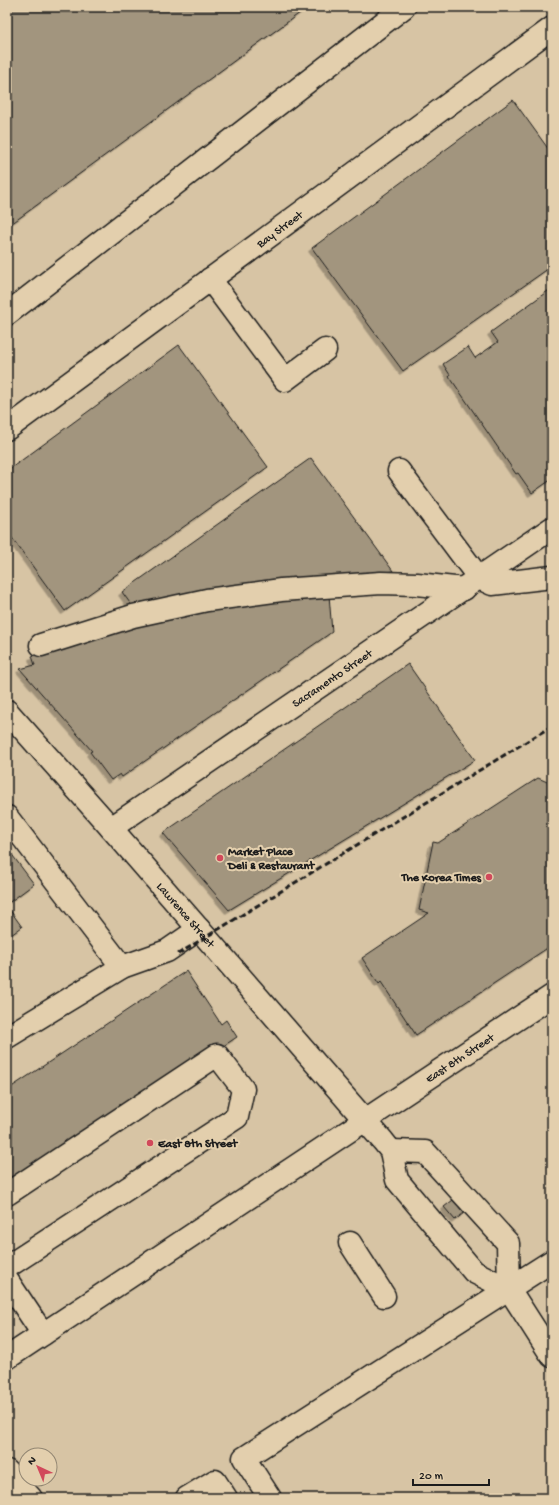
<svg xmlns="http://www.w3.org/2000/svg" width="559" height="1505" font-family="'Gochi Hand',sans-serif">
<defs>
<filter id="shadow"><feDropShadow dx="-3.5" dy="3.5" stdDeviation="0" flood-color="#0004"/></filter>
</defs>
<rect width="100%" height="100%" fill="#d7c4a4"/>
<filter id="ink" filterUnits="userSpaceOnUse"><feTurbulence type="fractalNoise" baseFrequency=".025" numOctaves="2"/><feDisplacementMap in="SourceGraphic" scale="8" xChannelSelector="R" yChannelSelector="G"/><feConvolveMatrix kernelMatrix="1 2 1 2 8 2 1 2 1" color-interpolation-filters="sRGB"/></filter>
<g filter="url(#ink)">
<!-- building -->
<path fill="#a2957e" stroke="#1c1c1c" filter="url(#shadow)" d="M7,7H308L7,227Z
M513,100L552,154V266L403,371L312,248Z
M552,288V479L532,493L518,473L516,474L449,376L450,375L443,364L468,347L475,358L498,342L491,332Z
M179,345L268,467L65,611L7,531V471Z
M311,458L393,571L242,589L135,610L122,592Z
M329,595L332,632L122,777L120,774L111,780L90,752L92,751L20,669L35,665L32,656L144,624L220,609Z
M408,664L475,760L229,910L163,833Z
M538,778L552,784V945L416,1035L381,982L379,984L362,958L429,913L419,910L433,842L438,843Z
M7,848L34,884L7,904Z
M7,906L22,927L7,938Z
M186,971L221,1024L226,1020L237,1037L7,1189V1090Z
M453,1200L464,1213L455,1220L444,1207Z"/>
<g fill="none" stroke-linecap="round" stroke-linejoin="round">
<defs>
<g id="minor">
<path d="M210,279L285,380L325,350"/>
<path d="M7,314L404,7"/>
<path id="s1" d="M7,429L552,28"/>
<path d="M399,471L479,578L492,584L552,577"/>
<path d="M41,645L133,616L207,600L245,595L281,590L381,583L417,584L464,589"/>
<path id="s2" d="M7,711L111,828L383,1141L391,1151L397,1180L474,1272L509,1289"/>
<path d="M7,817L122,967"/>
<path id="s3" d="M111,828L552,528"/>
<path d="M7,1037L122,967L167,951L199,929"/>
<path d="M391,1151L425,1152L508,1243L509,1289L552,1356"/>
<path d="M7,1194L217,1055L243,1089L237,1117L7,1267"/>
<path d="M350,1243L384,1296"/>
<path d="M7,1280L43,1334"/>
<path id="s4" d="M7,1358L552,996"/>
<path d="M7,1471L31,1498"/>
<path d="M187,1498L215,1481L226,1498"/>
<path d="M270,1498L244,1458L552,1261"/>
</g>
</defs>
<!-- minor casing -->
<use href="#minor" stroke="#1c1c1c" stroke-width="25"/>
<!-- minor -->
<use href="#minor" stroke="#e3cfad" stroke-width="22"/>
<!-- rail -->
<path stroke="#1c1c1c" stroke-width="3" stroke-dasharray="6 3" stroke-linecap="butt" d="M178,954L552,726"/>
</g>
</g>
<!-- markers -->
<g fill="#d1495b" stroke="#e3cfad" stroke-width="1.5">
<circle cx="220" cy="858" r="4"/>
<circle cx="489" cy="877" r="4"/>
<circle cx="150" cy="1143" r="4"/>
</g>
<g text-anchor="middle" stroke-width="4" stroke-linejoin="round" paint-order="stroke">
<!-- street labels -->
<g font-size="12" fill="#1c1c1c" stroke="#e3cfad">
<text dy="4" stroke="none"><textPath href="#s1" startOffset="338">Bay Street</textPath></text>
<text dy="4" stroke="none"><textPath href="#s3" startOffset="267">Sacramento Street</textPath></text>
<text dy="4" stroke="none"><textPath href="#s2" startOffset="271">Lawrence Street</textPath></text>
<text dy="4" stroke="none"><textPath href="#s4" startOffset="543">East 8th Street</textPath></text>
</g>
<!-- poi labels -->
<g font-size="12" font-weight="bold" fill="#1c1c1c" stroke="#e3cfad" text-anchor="start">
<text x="228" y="855">Market Place<tspan x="228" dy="14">Deli &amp; Restaurant</tspan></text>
<text x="481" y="881" text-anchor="end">The Korea Times</text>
<text x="158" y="1147">East 8th Street</text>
</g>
</g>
<!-- margin -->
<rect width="559" height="1505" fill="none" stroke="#e3cfad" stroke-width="24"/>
<rect x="12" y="12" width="535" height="1481" fill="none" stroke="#1c1c1c" stroke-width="1.5" filter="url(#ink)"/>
<!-- north arrow -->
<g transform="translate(38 1467) rotate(316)"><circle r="19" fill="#e3cfad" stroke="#938773"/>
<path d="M0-3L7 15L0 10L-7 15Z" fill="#d1495b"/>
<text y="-6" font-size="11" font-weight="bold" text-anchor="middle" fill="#1c1c1c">N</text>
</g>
<!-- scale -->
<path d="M413 1479v6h76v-6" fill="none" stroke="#1c1c1c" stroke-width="2"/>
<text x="419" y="1479" font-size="12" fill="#1c1c1c" stroke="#e3cfad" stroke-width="3" paint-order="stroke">20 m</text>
</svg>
